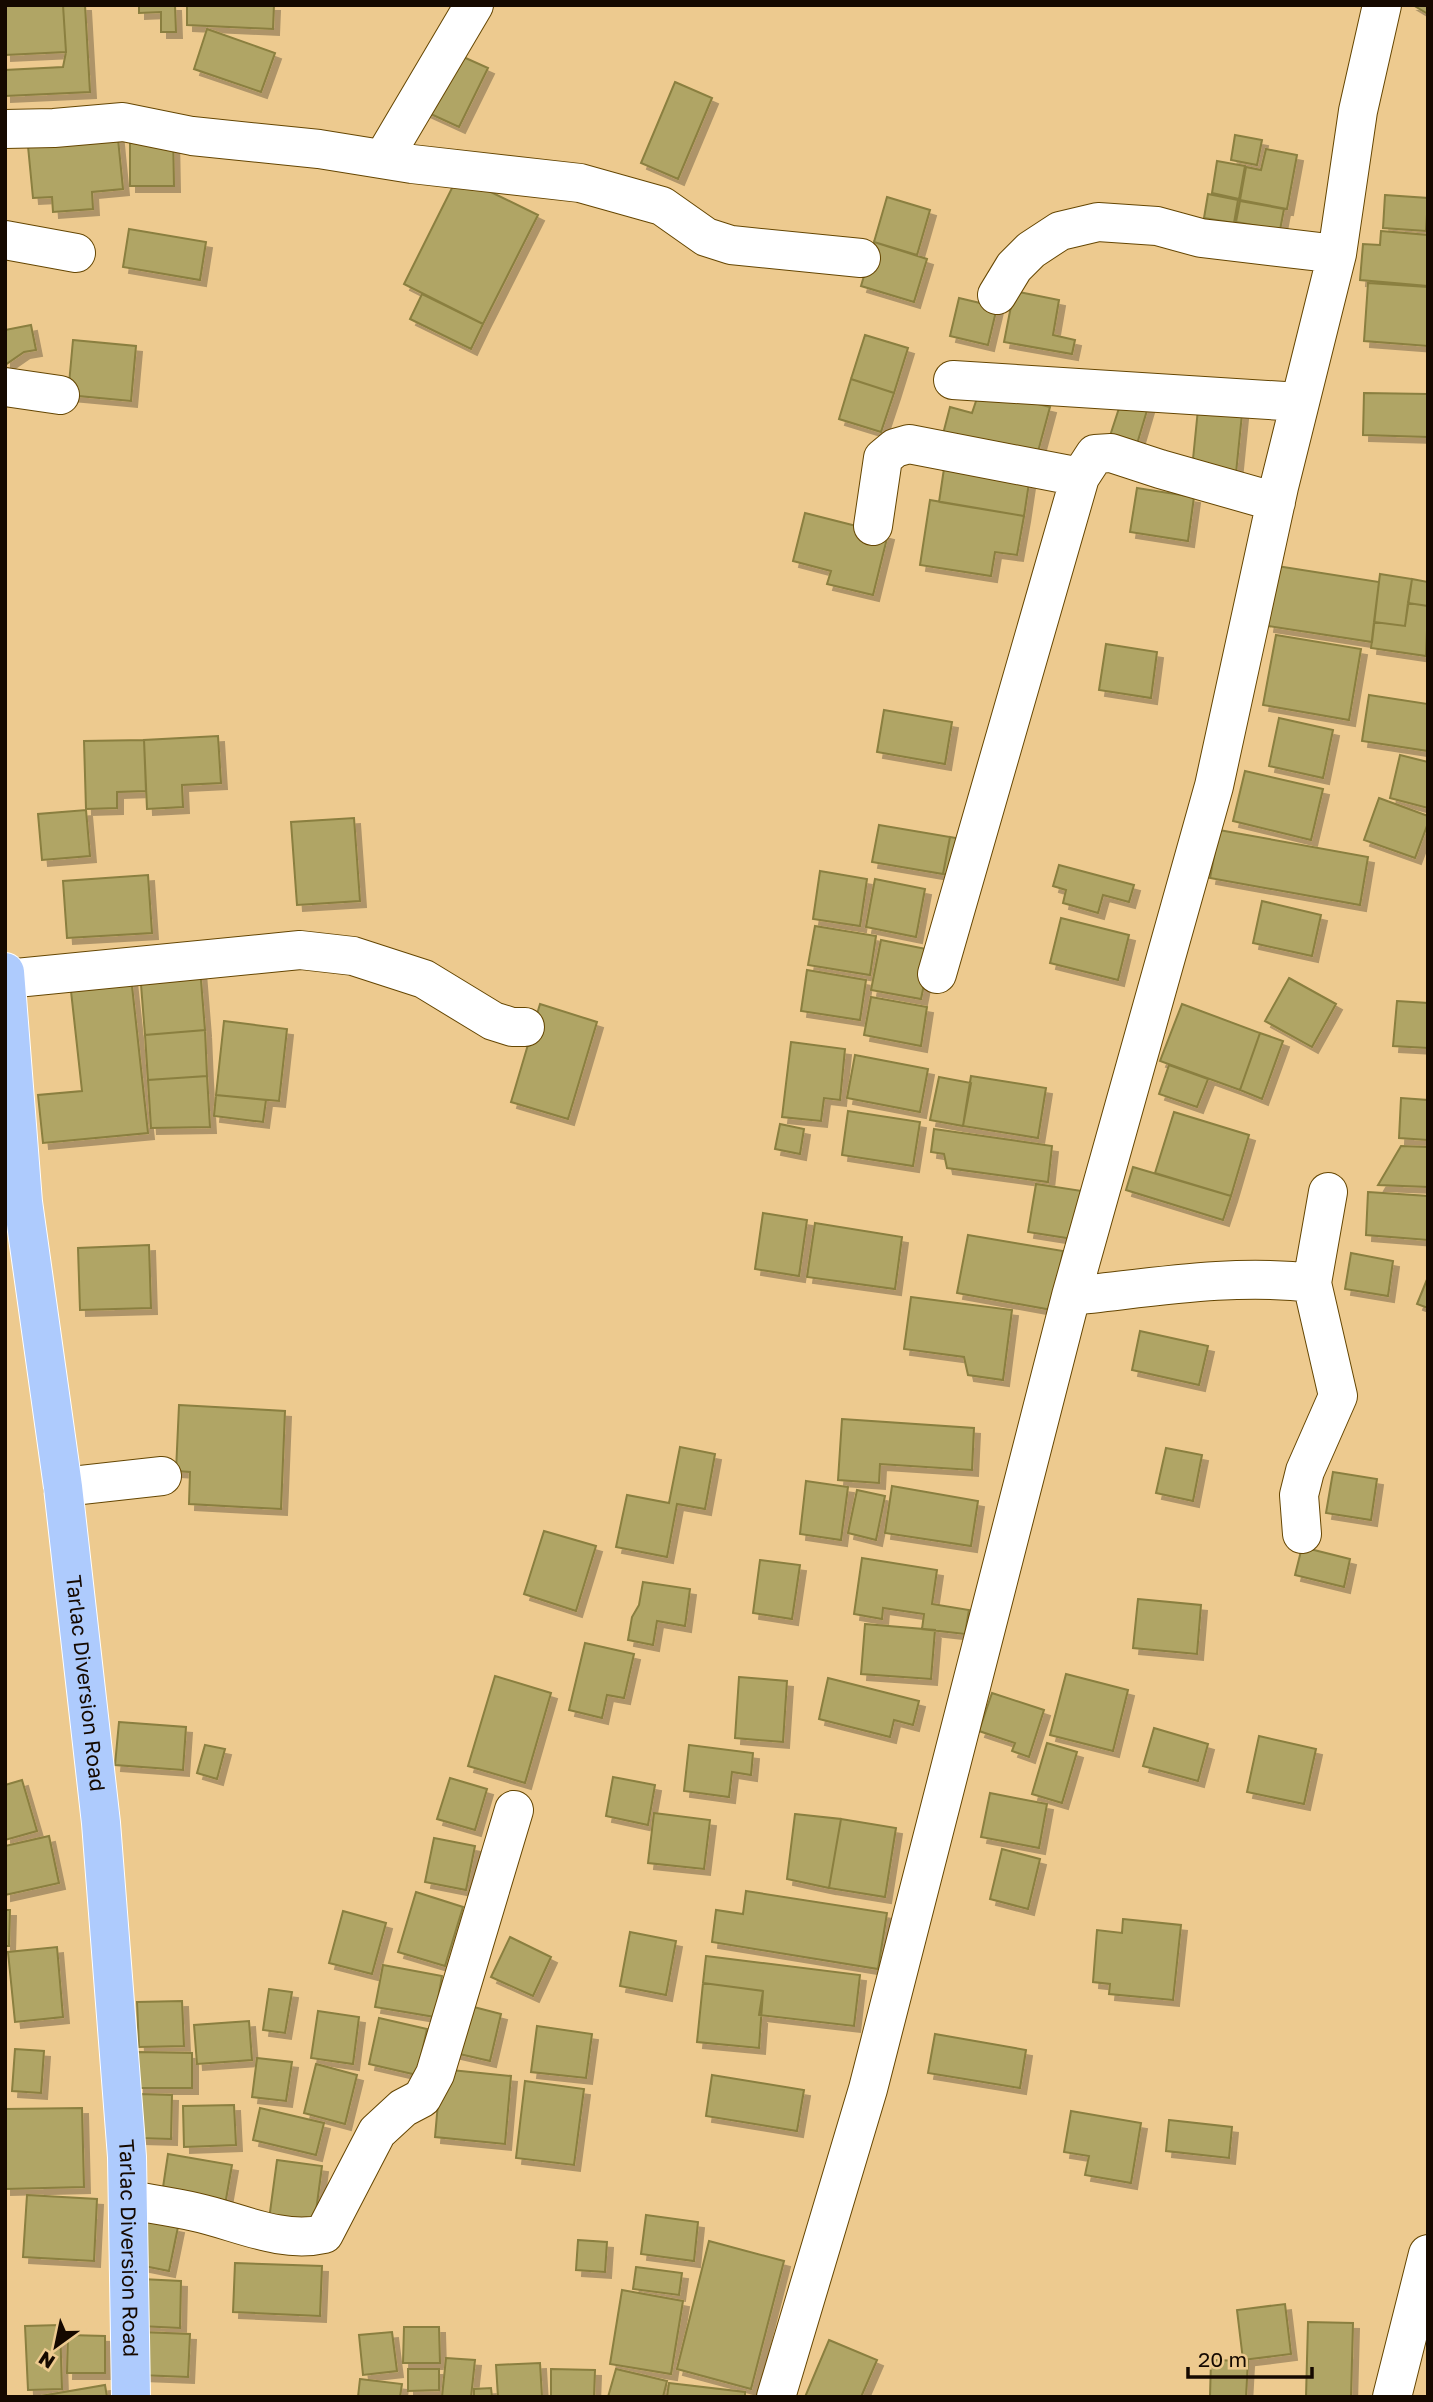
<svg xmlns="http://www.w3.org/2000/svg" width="1433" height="2402" font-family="'Golos Text',sans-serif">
<defs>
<filter id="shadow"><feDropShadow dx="6" dy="6" stdDeviation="0" flood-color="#0004"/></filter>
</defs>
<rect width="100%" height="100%" fill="#edca8f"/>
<!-- building -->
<path fill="#b0a565" stroke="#8a7f3f" stroke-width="2" filter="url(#shadow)" d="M5,5H63L66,52L5,55Z
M63,5H85L90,92L5,96V70L63,67L66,52Z
M139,5H175L176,32H161V12L139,13Z
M187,5H274L273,29L187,25Z
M1413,5H1428V14Z
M207,29L275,53L261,92L194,69Z
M450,51L488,68L459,127L422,110Z
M675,82L712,98L678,179L641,163Z
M117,129L123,189L92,192L93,209L53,212L52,197L33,198L27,136Z
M130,133H173L174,186H130Z
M1235,135L1262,140L1257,165L1231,160Z
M1266,149L1297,155L1287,209L1240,200L1246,167L1261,170Z
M1217,161L1245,166L1239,199L1212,193Z
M458,176L538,215L483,324L404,284Z
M1208,194L1238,200L1234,223L1204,218Z
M1385,195L1428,198L1426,231L1383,228Z
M887,197L930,210L917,255L874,242Z
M1240,201L1284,209L1280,230L1236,222Z
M129,229L206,242L200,280L123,267Z
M1381,231L1428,235V286L1360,280L1363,244L1380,245Z
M874,242L927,259L914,302L861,286Z
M1368,283L1428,287V346L1364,341Z
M1014,291L1059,300L1053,335L1075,340L1072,354L1004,342Z
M422,294L483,324L471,349L410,319Z
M959,298L997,307L988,345L950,336Z
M31,325L36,350L24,352L5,365V330Z
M865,335L908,348L894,393L851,379Z
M73,340L136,346L131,401L68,395Z
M851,379L894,393L881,432L839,419Z
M986,391L1050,407L1036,459L943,434L950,407L972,413L977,398Z
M1364,393L1428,394V437L1363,435Z
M1122,399L1148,407L1134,454L1107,445Z
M1199,399L1243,404L1236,473L1192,469Z
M945,462L1030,476L1024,516L939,502Z
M1137,488L1194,497L1188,541L1130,532Z
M930,500L1024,516L1017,555L995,552L991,576L920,565Z
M805,513L888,534L873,595L827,584L831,571L793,561Z
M1277,566L1379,582L1372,642L1268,626Z
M1380,574L1412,579L1405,626L1374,622Z
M1412,579L1428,582V606L1408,603Z
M1408,603L1428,606L1426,656L1371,648L1374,622L1405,626Z
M1276,635L1361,649L1349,720L1263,705Z
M1106,644L1157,652L1151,698L1099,690Z
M1369,695L1428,704V751L1362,741Z
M884,710L952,722L945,764L877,752Z
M1279,718L1333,730L1323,778L1269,766Z
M218,736L221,783L182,785L183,807L147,809L144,740Z
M144,740L146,791L117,792V808L86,809L84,741Z
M1400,755L1428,762V808L1390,798Z
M1245,771L1323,789L1311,840L1233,821Z
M1379,798L1428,816V823L1415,858L1364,840Z
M86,810L90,856L42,860L38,814Z
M354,818L360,901L297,905L291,822Z
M879,825L950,837L943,874L872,862Z
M1219,830L1368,857L1360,905L1210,878Z
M950,837L967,840L960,877L943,874Z
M1059,865L1134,885L1129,902L1103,895L1098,913L1063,903L1066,890L1053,886Z
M820,871L867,879L860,926L813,919Z
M148,875L152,933L67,938L63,881Z
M875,879L925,889L916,937L866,927Z
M1262,901L1321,915L1312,956L1253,943Z
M1061,918L1129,935L1118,980L1050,963Z
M815,926L876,936L870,975L808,965Z
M881,940L931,950L921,999L871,990Z
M200,968L205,1030L145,1035L140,972Z
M807,970L866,980L860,1020L801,1011Z
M131,977L148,1133L43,1143L38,1095L82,1091L70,982Z
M1289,978L1336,1004L1312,1047L1265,1021Z
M871,997L927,1007L921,1046L864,1035Z
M1397,1001L1428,1003V1048L1393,1046Z
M540,1004L597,1022L568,1119L511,1102Z
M1182,1004L1260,1033L1240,1090L1160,1061Z
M224,1021L287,1029L279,1101L216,1095Z
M205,1030L207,1076L148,1080L145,1035Z
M1260,1033L1283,1041L1262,1099L1240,1090Z
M791,1042L845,1049L840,1100L824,1098L821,1121L782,1117Z
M855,1055L928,1069L920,1112L847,1098Z
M1169,1065L1208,1079L1197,1107L1159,1094Z
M207,1076L210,1127L151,1128L148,1080Z
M971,1076L1046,1088L1038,1138L963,1126Z
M939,1077L971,1083L963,1126L930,1120Z
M216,1095L266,1100L263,1122L214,1116Z
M1401,1098L1428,1100V1140L1399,1138Z
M848,1111L920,1122L913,1166L842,1155Z
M1174,1112L1249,1135L1231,1196L1155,1173Z
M780,1124L804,1129L800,1154L775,1149Z
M934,1129L1052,1146L1048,1182L947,1168L944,1154L931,1152Z
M1401,1146L1428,1147V1187L1378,1185Z
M1133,1167L1231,1196L1223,1220L1126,1190Z
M1036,1184L1082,1191L1073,1239L1028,1232Z
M1368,1192L1428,1196V1240L1366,1235Z
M763,1213L807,1220L799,1276L755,1269Z
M815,1223L902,1237L895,1289L807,1277Z
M968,1235L1063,1251L1052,1310L957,1293Z
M149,1245L151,1308L80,1310L78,1248Z
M1351,1253L1393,1261L1388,1296L1345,1289Z
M1428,1277V1308L1417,1304Z
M911,1297L1012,1310L1003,1380L968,1375L964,1357L904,1349Z
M1140,1331L1208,1346L1199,1385L1132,1370Z
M179,1405L285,1411L281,1509L189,1504L190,1472L176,1471Z
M842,1419L974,1428L972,1470L880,1464L879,1483L838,1480Z
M680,1447L715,1454L705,1509L677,1504L667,1557L616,1547L627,1495L669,1503Z
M1166,1448L1202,1455L1193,1501L1156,1493Z
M1333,1472L1377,1479L1371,1520L1326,1513Z
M806,1481L848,1487L841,1540L800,1534Z
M892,1486L978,1501L971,1546L885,1533Z
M857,1490L885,1496L876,1540L848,1533Z
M544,1531L596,1546L576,1611L524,1594Z
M1302,1547L1350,1559L1344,1587L1295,1575Z
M862,1558L937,1570L932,1604L969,1610L965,1634L922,1629L924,1614L883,1608L882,1619L854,1614Z
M760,1560L800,1565L792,1619L753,1613Z
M643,1582L690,1589L685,1626L657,1621L653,1645L628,1640L632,1617L639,1605Z
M1138,1599L1201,1605L1197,1654L1133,1648Z
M865,1624L935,1630L931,1679L861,1674Z
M585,1643L634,1654L624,1698L607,1695L602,1718L569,1710Z
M1066,1674L1128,1690L1113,1751L1050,1735Z
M495,1676L551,1693L525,1783L468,1766Z
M739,1677L787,1681L783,1742L735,1738Z
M828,1678L919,1701L913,1725L894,1720L890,1737L819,1719Z
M992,1693L1044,1710L1029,1757L1012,1751L1015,1743L979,1731Z
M119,1722L186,1727L183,1770L115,1765Z
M1154,1728L1208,1744L1198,1781L1143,1766Z
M1259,1736L1316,1749L1304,1804L1247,1792Z
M1047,1743L1077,1752L1062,1803L1032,1794Z
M205,1745L225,1749L217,1779L197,1773Z
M689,1745L753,1753L751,1775L732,1772L729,1797L684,1791Z
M613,1777L655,1785L648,1825L606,1816Z
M450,1778L487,1789L475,1830L437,1819Z
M22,1780L37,1831L5,1840V1785Z
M990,1793L1047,1804L1039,1848L981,1837Z
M654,1813L710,1820L704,1869L648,1863Z
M795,1814L841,1819L829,1888L787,1879Z
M841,1819L896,1828L885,1897L829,1888Z
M49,1836L59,1883L5,1895V1846Z
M434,1838L475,1846L466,1890L425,1882Z
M1002,1849L1040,1859L1028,1909L990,1899Z
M746,1891L887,1913L878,1969L712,1942L716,1910L743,1914Z
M416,1892L463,1907L445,1966L398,1952Z
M5,1910H10L9,1946H5Z
M343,1911L386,1923L372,1974L329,1963Z
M1123,1919L1181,1925L1173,2000L1109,1994L1110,1984L1093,1982L1097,1930L1122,1933Z
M630,1932L676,1941L666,1995L620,1986Z
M510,1937L551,1957L533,1996L491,1977Z
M57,1947L63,2017L15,2022L8,1952Z
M706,1956L860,1975L854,2026L759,2015L763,1991L703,1983Z
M383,1965L442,1976L435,2017L375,2007Z
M703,1983L763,1991L759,2048L697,2042Z
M269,1989L292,1992L285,2033L263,2030Z
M182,2001L184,2046L139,2047L137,2002Z
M466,2005L501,2014L490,2061L455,2053Z
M318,2011L359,2017L353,2064L311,2058Z
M379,2018L427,2029L417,2075L369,2064Z
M249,2021L252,2060L197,2064L194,2025Z
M537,2026L592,2034L586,2078L531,2072Z
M935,2034L1026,2050L1020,2088L928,2073Z
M15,2049L44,2051L41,2093L12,2091Z
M138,2052L192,2053V2088H138Z
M257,2058L292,2062L286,2101L252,2097Z
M316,2064L357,2075L345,2124L304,2113Z
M441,2069L511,2076L505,2144L435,2137Z
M712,2075L804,2090L797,2131L706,2116Z
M525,2081L584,2089L574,2165L516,2158Z
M139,2094L172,2095L171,2139L138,2138Z
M234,2105L236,2145L184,2147L183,2106Z
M82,2108L84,2187L5,2189V2109Z
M260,2108L324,2123L316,2155L253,2140Z
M1071,2111L1141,2123L1131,2183L1085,2175L1089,2156L1064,2152Z
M1169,2120L1232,2127L1229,2158L1166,2151Z
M168,2154L232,2165L225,2205L162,2194Z
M277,2160L322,2166L313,2234L268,2227Z
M27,2195L97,2199L94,2261L23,2257Z
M646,2215L698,2222L694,2261L641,2254Z
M145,2220L178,2227L169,2271L134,2264Z
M578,2240L607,2242L605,2272L576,2270Z
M709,2241L784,2261L751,2389L677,2369Z
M235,2263L322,2266L320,2316L233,2312Z
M636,2267L682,2273L679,2295L633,2289Z
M141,2279L181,2281L180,2328L140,2326Z
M622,2290L683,2301L671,2374L610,2364Z
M1285,2304L1291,2354L1243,2360L1237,2310Z
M1308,2322L1353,2323L1351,2397H1306Z
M60,2325L62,2389L28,2390L25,2326Z
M404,2327H439L440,2363H403Z
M140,2332L190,2334L188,2377L139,2375Z
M392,2332L397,2371L363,2375L359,2335Z
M68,2335L105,2336V2373H67Z
M829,2340L877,2360L861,2397H805Z
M446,2358L475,2360L471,2397H442Z
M1211,2360L1248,2361L1246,2397H1210Z
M540,2363L542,2397H498L496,2365Z
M408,2369H439V2390L408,2391Z
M551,2369L595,2370L594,2397H551Z
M616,2369L667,2381L663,2397H608Z
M360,2379L402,2384L400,2397H358Z
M669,2383L745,2392V2397H667Z
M105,2385L107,2397H35Z
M491,2388L492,2397H474V2389Z"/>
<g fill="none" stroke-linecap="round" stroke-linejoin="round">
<defs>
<path id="minor" d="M5,129L54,128L123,122L192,136L319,149L412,164L580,183L662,206L706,237L731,245L861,258
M383,159L474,5
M5,240L76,253
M997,295L1014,267L1031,250L1060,231L1098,222L1157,226L1201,238L1337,254
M953,380L1300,402
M5,387L60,395
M873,526L883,458L895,448L909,444L1080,477
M937,974L1080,477L1095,454L1111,453L1160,469L1276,502
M6,979L300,950L353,956L424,979L493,1021L512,1027H525
M1071,1296C1150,1288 1233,1273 1312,1283L1328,1192
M63,1487L162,1476
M1302,1534L1299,1495L1305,1471L1338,1396L1312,1283
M129,2200C151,2204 173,2207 195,2212C237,2221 281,2244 324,2234L377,2132L403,2108L422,2098L435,2074L514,1810
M776,2397L868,2089L1071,1296L1214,786L1279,487L1337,254L1358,111L1382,5
M1392,2397L1428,2254"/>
<g id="major">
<path id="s1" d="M5,972L23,1202L63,1487L101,1823L127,2157L131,2397"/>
</g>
</defs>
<!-- minor casing -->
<use href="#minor" stroke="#654602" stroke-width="40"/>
<!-- major casing -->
<use href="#major" stroke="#fff" stroke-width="40"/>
<!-- minor -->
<use href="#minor" stroke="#fff" stroke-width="38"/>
<!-- major -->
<use href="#major" stroke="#aecbfd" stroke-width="38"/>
</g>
<g text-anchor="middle" stroke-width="5" stroke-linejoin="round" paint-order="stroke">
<!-- street labels -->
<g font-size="21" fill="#150900" stroke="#edca8f">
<text dy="7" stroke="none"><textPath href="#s1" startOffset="716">Tarlac Diversion Road</textPath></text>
<text dy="7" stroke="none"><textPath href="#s1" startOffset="1283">Tarlac Diversion Road</textPath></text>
</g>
</g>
<!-- border -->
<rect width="1433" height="2402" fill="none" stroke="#150900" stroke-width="14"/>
<!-- north arrow -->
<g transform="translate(56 2346) rotate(213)" stroke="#edca8f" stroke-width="5" paint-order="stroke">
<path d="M0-5L12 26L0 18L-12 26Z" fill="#150900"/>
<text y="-10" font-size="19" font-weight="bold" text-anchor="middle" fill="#150900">N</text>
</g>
<!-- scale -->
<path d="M1188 2367v10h124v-10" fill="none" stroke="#150900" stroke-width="3.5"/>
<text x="1198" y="2367" font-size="21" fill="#150900" stroke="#edca8f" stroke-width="5" paint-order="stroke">20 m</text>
</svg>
